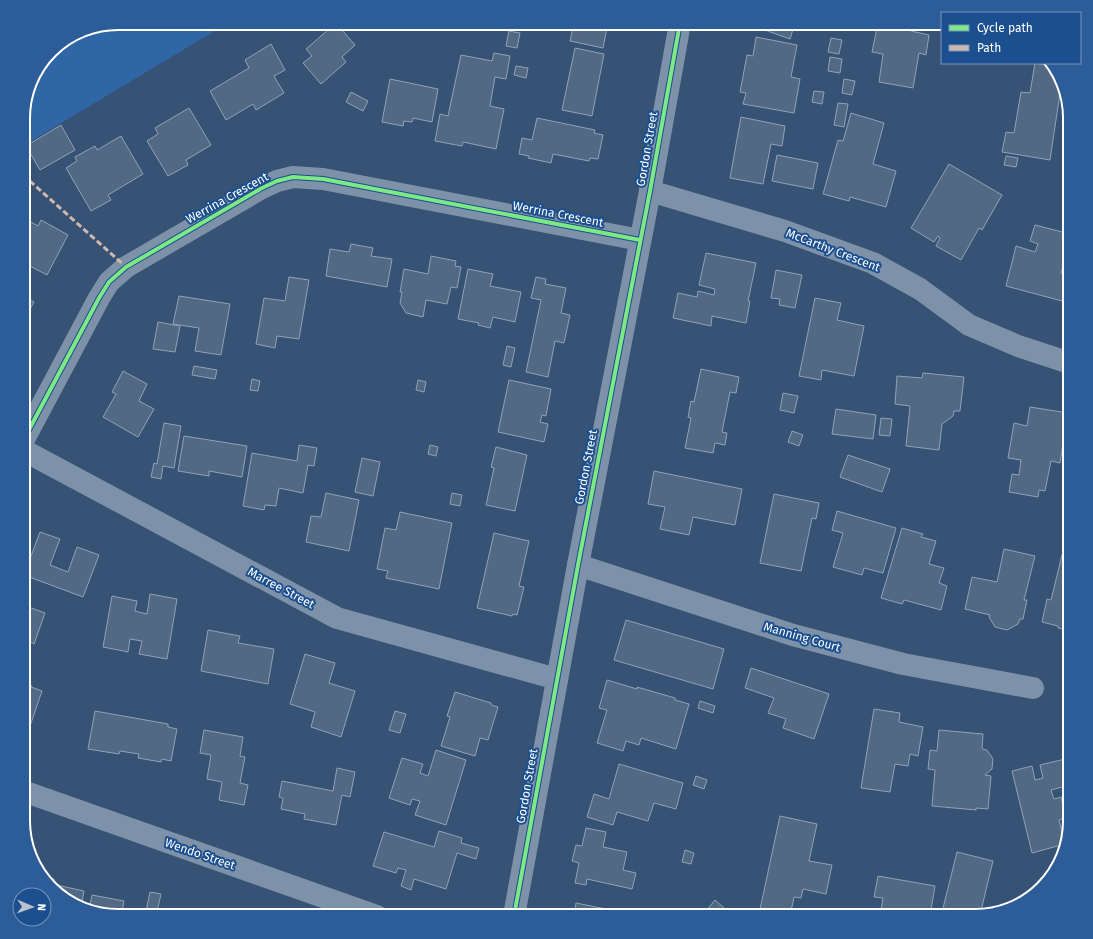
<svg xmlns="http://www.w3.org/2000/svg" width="1093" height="939" font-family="'Fira Sans',sans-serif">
<rect width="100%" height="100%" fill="#365274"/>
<!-- green -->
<path fill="#2f66a5" d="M118,23H228L23,146V111L33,76L55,47L82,30Z"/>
<!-- building -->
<path fill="#526984" stroke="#92a2b6" d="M336,23L355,45L342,57L346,62L321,84L303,63L312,56L306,49Z
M526,23H538L537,30L526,28Z
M574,23H608L603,48L570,41Z
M745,23H795L790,39Z
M878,23H889L912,27L911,31L929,35L926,55L919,53L913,88L879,82L883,54L872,52Z
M509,31L520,33L517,48L506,46Z
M756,37L797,45L791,77L800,79L794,113L743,104L746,93L740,92L747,55L753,56Z
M831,38L842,40L839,54L828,52Z
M271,44L285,70L274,76L284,93L256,110L253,104L226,120L210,91L249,68L245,60Z
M575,48L604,54L592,116L562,110Z
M494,53L510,56L506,79L495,77L490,106L504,109L496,149L463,142L462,146L435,141L440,114L448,116L461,55L492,61Z
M830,57L842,59L840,73L828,71Z
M1035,63L1051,66L1062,80L1050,160L1002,152L1006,132L1014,133L1021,92L1030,93Z
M516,66L528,68L526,78L514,75Z
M390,79L438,89L432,122L413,118L412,122L404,121L403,126L382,122Z
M844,79L855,81L852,95L842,93Z
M814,91L824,92L822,104L812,102Z
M351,92L368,101L363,111L346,102Z
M838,103L848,104L844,127L834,125Z
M189,108L211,145L186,160L188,165L168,176L147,141L158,134L155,128Z
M851,113L884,123L873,164L896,171L886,207L850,197L849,201L823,194L838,140L843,141Z
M741,117L785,126L782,146L771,144L763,184L730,178Z
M537,118L595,130L594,133L603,135L598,159L590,158L589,161L553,154L551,163L528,158L529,156L519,154L522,138L532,140Z
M61,125L75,150L40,170L26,146Z
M121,136L143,174L108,195L111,200L91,211L66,168L77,161L75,157L95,146L97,150Z
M777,155L818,163L813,189L772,181Z
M1006,156L1018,158L1016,167L1004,165Z
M949,164L1002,195L982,230L979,228L961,260L936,246L940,238L938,236L934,242L911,228Z
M26,219L38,226L41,220L68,235L47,275L28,265L23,273V224Z
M1035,225L1070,234V252L1067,251L1061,273L1069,275L1062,301L1006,286L1016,246L1035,252L1038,244L1030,241Z
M351,244L373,248L371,256L392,259L387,287L326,276L330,249L349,252Z
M706,253L756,263L748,301H750L746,323L712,316L711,326L673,318L678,293L697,297L698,291L714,295L715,289L699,285Z
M431,256L456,261L455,266L461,267L457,288L451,287L447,304L426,300L423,317L406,313L400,303L402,292H400L404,269L428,274Z
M468,269L493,274L490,286L521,292L515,322L493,317L490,328L478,325L479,323L458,319Z
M776,270L802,275L795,308L779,305L780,299L771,298Z
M289,277L309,280L299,339L277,336L275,348L256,344L264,298L285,301Z
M536,277L546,279L545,284L566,288L561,313L570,315L564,343L555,341L548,377L526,372L541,300L531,298Z
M23,296L34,302L23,322Z
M179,296L230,304L221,355L195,351L199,328L173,324Z
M815,298L841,303L837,320L864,326L854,376L822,370L821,380L799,376Z
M158,322L180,326L175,352L153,349Z
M507,346L515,348L511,367L503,365Z
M194,366L217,370L215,379L192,375Z
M701,369L739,377L736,393L730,392L722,432L727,433L725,445L715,443L713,453L685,448L691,418L688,417L691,401L694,402Z
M123,371L147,384L139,401L154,409L138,437L103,417L116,394L112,392Z
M923,373L964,377L960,411H954L953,416L942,424L939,450L906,446L910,406L895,404L897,376L922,378Z
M252,379L260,381L258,391L250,390Z
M418,380L426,382L424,392L416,390Z
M509,380L551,389L546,416L542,415L540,422L548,424L544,442L498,432Z
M783,393L798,396L794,413L780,410Z
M1030,407L1068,413L1060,463L1051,461L1045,491L1039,490L1038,497L1009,492L1012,474L1019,475L1021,460L1008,458L1014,423L1027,426Z
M836,409L876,415L873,439L832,434Z
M881,418L892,419L890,436L879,435Z
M164,423L181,426L174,468L163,466L161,479L151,477L154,463L157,464Z
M792,431L803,435L799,446L788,442Z
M184,436L247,446L242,477L209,471V476L178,471Z
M299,445L317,448L314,466L308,465L303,493L279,488L276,506L265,505L264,510L243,506L252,453L297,461Z
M430,445L438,447L436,456L428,454Z
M496,447L527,455L515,511L486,505L494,468L491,467Z
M848,455L890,469L882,492L840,477Z
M362,458L380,462L373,496L355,492Z
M654,471L742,489L735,525L693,517L689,535L660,529L665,507L648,504Z
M326,493L359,500L349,551L306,542L311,516L321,517Z
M452,493L462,495L460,506L450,504Z
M774,494L819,503L816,519L812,518L801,571L760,563Z
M837,511L896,528L883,573L864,568L862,575L833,567L843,533L832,530Z
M400,512L452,523L439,589L386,578L388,571L377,569L385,528L396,530Z
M902,528L923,534L921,537L936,541L929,564L944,568L939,583L947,586L941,610L904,600L902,604L881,598Z
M40,532L60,539L50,565L68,572L77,547L99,555L83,597L24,575Z
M494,533L529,541L519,586L524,587L517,615L513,614L512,616L477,608Z
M1004,549L1035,556L1024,600H1027L1023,619H1020L1018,624L1007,630L995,627L989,617L990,615L965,609L972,577L997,582Z
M1062,555L1070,557V638H1068L1069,630L1058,628V626L1042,622L1047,599L1051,600Z
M150,594L177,599L167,659L139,654L142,641L130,639L128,652L103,647L112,596L137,601L135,611L147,614Z
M23,605L45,613L34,644L31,642L23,662Z
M626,620L724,649L713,689L614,660Z
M208,630L240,636L238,643L274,649L268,684L201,671Z
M305,654L335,663L329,683L355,691L341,737L311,727L315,712L290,704Z
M751,668L829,694L814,739L783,728L786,719L768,713L774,698L745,688Z
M607,680L637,689V687L675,698V700L689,704L676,749L641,738L639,745L626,741L623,751L597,743L607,710L599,708Z
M23,683L32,686L31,687L42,691L29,729L23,727Z
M455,692L491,703V705L498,707L488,740L480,738L475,756L441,746L450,717L447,716Z
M700,701L715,706L713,713L698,708Z
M874,709L900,713L899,722L923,727L918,756L910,754L908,766L895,764L890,792L861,788Z
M95,711L168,724V727L177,729L171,761L162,759L161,762L138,758L139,754L120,751L119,754L88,749Z
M395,711L406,714L400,733L389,730Z
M204,730L243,737L240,756L245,757L240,783L248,785L244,805L219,800L222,782L207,779L211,755L200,753Z
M939,730L983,734L982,749L987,750L993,759L992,769L985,775L991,776L988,809L976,808V810L932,806L935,770L928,769L930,750L937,751Z
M436,750L466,760L446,825L415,815L420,801L412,799L410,805L389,798L402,758L423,764L420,773L428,776Z
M1065,759L1070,777V785L1051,790L1054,799L1061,797L1066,818L1059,820L1065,844L1032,853L1012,771L1032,766L1035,780L1043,778L1040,765Z
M619,764L683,783L676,809L654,803L648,821L617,812L613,825L587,817L594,794L609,799Z
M337,768L355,772L350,797L342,795L336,825L304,819L305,814L281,809L283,798L279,797L282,781L333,791Z
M696,776L707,780L704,789L693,785Z
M780,816L817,824L809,861L832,865L826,894L803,889L801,898L794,897L790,916H766L759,914Z
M586,828L606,832L603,847L627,852L623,870L636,873L632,889L587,879L586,885L575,883L579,863L572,861L576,845L582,846Z
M439,831L462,838L461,843L479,848L476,859L457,853L446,889L414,879L411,890L401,886L406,870L398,868L396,873L373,866L384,832L434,847Z
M685,850L694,853L691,864L682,862Z
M957,852L993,861L980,915L975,916H941Z
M878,876L935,886L930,916H880L883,898L874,897Z
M44,877L54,879L52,884L84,891L81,908L55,892Z
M150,892L161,894L156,916H145Z
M92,895L124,901L122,912L142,916H118L89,910Z
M715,900L733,916H702Z
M576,903L616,911L615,916H574Z"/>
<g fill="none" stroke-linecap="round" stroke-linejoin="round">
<!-- minor -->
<path stroke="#7d92a8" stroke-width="22" d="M650,191L785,231L873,263L920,289L969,325L1018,346L1070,363
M23,441L99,298L109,282L126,267L262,188L277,181L293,177L323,179L640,240
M23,450L337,618L557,679
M578,565L793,635L903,664L1033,688
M23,791L377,916"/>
<!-- tertiary -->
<path stroke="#7d92a8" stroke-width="22" d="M514,916L578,565L650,191L680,23"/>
<!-- quiet -->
<path stroke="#d1b7ad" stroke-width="3" stroke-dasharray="6 3" stroke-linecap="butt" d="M23,175L126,267"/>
<defs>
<path id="cycleway" d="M23,441L99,298L109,282L126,267L262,188L277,181L293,177L323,179L640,240
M514,916L578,565L650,191L680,23"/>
</defs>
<!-- cycleway casing -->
<use href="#cycleway" stroke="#1b4f8f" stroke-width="6"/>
<!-- cycleway -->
<use href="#cycleway" stroke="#7ce984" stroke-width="4"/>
</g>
<g text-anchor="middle" stroke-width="4" stroke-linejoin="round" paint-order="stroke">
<!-- street labels -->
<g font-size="12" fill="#fff" stroke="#1b4f8f">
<text transform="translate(647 149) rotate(-80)" y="4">Gordon Street</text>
<text transform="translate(227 198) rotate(-29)" y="4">Werrina Crescent</text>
<text transform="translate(558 214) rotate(11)" y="4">Werrina Crescent</text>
<text transform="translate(833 250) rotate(21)" y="4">McCarthy Crescent</text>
<text transform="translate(586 467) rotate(-79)" y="4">Gordon Street</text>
<text transform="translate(281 588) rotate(28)" y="4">Marree Street</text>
<text transform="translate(802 637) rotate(16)" y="4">Manning Court</text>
<text transform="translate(527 786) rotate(-80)" y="4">Gordon Street</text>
<text transform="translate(200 854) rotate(19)" y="4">Wendo Street</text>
</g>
</g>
<!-- crop -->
<path d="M0 0H1093V939H0ZM118 30H975A88 88 0 0 1 1063 118V821A88 88 0 0 1 975 909H118A88 88 0 0 1 30 821V118A88 88 0 0 1 118 30Z" fill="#2d5d98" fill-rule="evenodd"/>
<path fill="none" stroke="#fff" stroke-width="2" d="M118 30H975A88 88 0 0 1 1063 118V821A88 88 0 0 1 975 909H118A88 88 0 0 1 30 821V118A88 88 0 0 1 118 30Z"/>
<!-- legend -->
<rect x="941" y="12" width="140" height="52" fill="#1b4f8f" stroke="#7695bc"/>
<rect x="949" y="25" width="20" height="6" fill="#7ce984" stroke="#7695bc"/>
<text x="977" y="32" font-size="12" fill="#ffffff">Cycle path</text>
<rect x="949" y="45" width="20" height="6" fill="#d1b7ad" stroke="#7695bc"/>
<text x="977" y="52" font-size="12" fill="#ffffff">Path</text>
<!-- north arrow -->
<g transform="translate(32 907) rotate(92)"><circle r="19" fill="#1b4f8f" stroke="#7695bc"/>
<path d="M0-3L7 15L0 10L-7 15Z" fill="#b9c2ce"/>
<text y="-6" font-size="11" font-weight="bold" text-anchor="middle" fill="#ffffff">N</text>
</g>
</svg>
